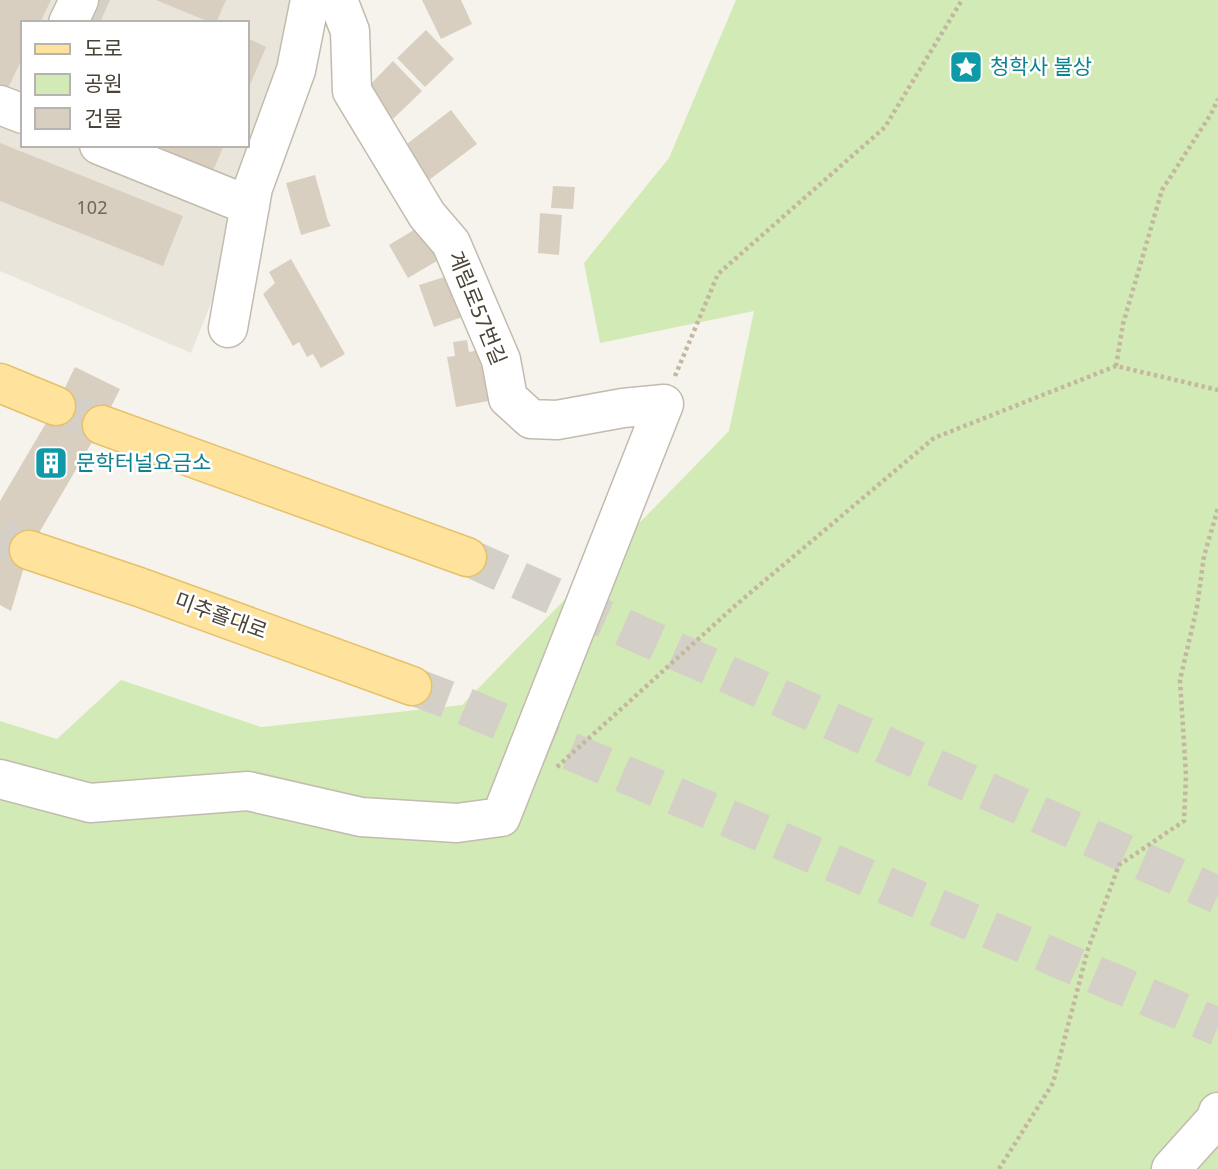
<svg xmlns="http://www.w3.org/2000/svg" width="1218" height="1169" font-family="'Noto Sans','Noto Sans KR',sans-serif">
<rect width="100%" height="100%" fill="#f6f3ec"/>
<!-- residential -->
<path fill="#eae5da" fill-rule="evenodd" d="M0,0H310L250,206L191,353L0,271ZM23,23H247V145H23Z"/>
<!-- green -->
<path fill="#d2eab5" d="M736,0H1218V1169H0V721L57,739L121,680L261,727L462,705L729,431L754,311L600,343L584,263L669,158Z"/>
<!-- building -->
<path fill="#d8cfc1" d="M0,0H51L40,23H23V57L8,88L0,84Z
M156,0H226L216,23H212Z
M422,0H461L472,24L441,39Z
M426,30L454,59L425,87L397,58Z
M247,38L266,47L247,92Z
M393,61L422,91L393,119L365,90Z
M451,110L477,144L429,180L403,147Z
M0,143L183,216L163,266L0,201Z
M165,145H224L213,171L163,149Z
M315,175L328,221L331,226L301,235L286,183Z
M553,186L575,187L573,209L551,208Z
M540,213L562,215L559,255L538,253Z
M427,222L447,255L408,278L389,245Z
M291,259L345,354L321,368L313,354L307,357L299,342L293,346L263,294L275,283L269,272Z
M454,274L468,315L434,327L419,285Z
M467,340L469,352L485,349L494,400L456,407L447,357L455,356L453,342Z
M75,367L120,389L102,425L29,550L11,611L0,605V501L56,406Z"/>
<g fill="none" stroke-linecap="round" stroke-linejoin="round">
<!-- minor-tunnel -->
<path stroke="#d4d0c8" stroke-width="38" stroke-dasharray="38 19" stroke-linecap="butt" d="M86,0L106,9
M56,406L102,425
M0,536L29,550"/>
<!-- major-tunnel -->
<path stroke="#d4d0c8" stroke-width="38" stroke-dasharray="38 19" stroke-linecap="butt" d="M467,557L1218,895
M412,686L462,705L1218,1027"/>
<defs>
<path id="minor" d="M68,23L79,0
M0,105L23,114
M99,145L250,206
M228,328L253,188L296,70L310,0
M0,779L90,803L248,791L361,817L457,823L501,817L664,404L623,408L557,420L531,419L508,398L501,360L451,243L427,215L352,91L350,31L338,0
M1171,1169L1216,1119L1218,1112"/>
<path id="major" d="M0,383L56,406
M102,425L467,557
M29,550L139,587L412,686"/>
</defs>
<!-- minor casing -->
<use href="#minor" stroke="#c2bbae" stroke-width="41"/>
<!-- major casing -->
<use href="#major" stroke="#e6c16a" stroke-width="41"/>
<!-- path -->
<path stroke="#c4b79f" stroke-width="4.5" stroke-dasharray="3.5 3.5" stroke-linecap="butt" d="M1116,366L1123,324L1162,190L1211,114L1218,99
M675,376L718,274L885,127L962,0
M557,767L737,604L934,438L1116,366L1218,390
M999,1169L1053,1083L1088,949L1119,865L1184,821L1186,775L1180,680L1197,607L1204,556L1218,508"/>
<!-- minor -->
<use href="#minor" stroke="#fff" stroke-width="38"/>
<!-- major -->
<use href="#major" stroke="#ffe39c" stroke-width="38"/>
</g>
<!-- icons -->
<defs>
<symbol id="sight-square" viewBox="-11 -11 22 22"><rect x="-9" y="-9" width="18" height="18" rx="4" fill="#0f9aa8" stroke="#fff"/><path d="M0-6L1.8-2.2L6-1.7L2.9 1.2L3.7 5.4L0 3.3L-3.7 5.4L-2.9 1.2L-6-1.7L-1.8-2.2Z" fill="#fff"/></symbol>
<symbol id="building-square" viewBox="-11 -11 22 22"><rect x="-9" y="-9" width="18" height="18" rx="4" fill="#0f9aa8" stroke="#fff"/><path d="M-4-6H4V6H1V3H-1V6H-4ZM-2.5-4.3h1.7v1.8h-1.7ZM.8-4.3h1.7v1.8H.8ZM-2.5-1h1.7V.8h-1.7ZM.8-1h1.7V.8H.8Z" fill="#fff"/></symbol>
</defs>
<g fill-rule="evenodd">
<use href="#sight-square" x="947" y="48" width="38" height="38"/>
<use href="#building-square" x="32" y="444" width="38" height="38"/>
</g>
<g text-anchor="middle" stroke-width="5" stroke-linejoin="round" paint-order="stroke">
<!-- number labels -->
<g font-size="18" fill="#6e675b">
<text x="92" y="214">102</text>
</g>
<!-- culture labels -->
<g font-size="21" fill="#0d838f" stroke="#fff" text-anchor="start">
<text x="990" y="74">청학사 불상</text>
<text x="76" y="470">문학터널요금소</text>
</g>
<!-- street labels -->
<g font-size="21" fill="#4b4439" stroke="#fff">
<text transform="translate(477 308) rotate(68)" y="7">계림로57번길</text>
<text transform="translate(221 616) rotate(20)" y="7">미추홀대로</text>
</g>
</g>
<!-- legend -->
<rect x="21" y="21" width="228" height="126" fill="#ffffff" stroke="#b7b4b0" stroke-width="2"/>
<rect x="35" y="44" width="35" height="10" fill="#ffe39c" stroke="#b7b4b0" stroke-width="2"/>
<text x="84" y="56" font-size="21" fill="#4b4439">도로</text>
<rect x="35" y="74" width="35" height="21" fill="#d2eab5" stroke="#b7b4b0" stroke-width="2"/>
<text x="84" y="91" font-size="21" fill="#4b4439">공원</text>
<rect x="35" y="108" width="35" height="21" fill="#d8cfc1" stroke="#b7b4b0" stroke-width="2"/>
<text x="84" y="126" font-size="21" fill="#4b4439">건물</text>
</svg>
